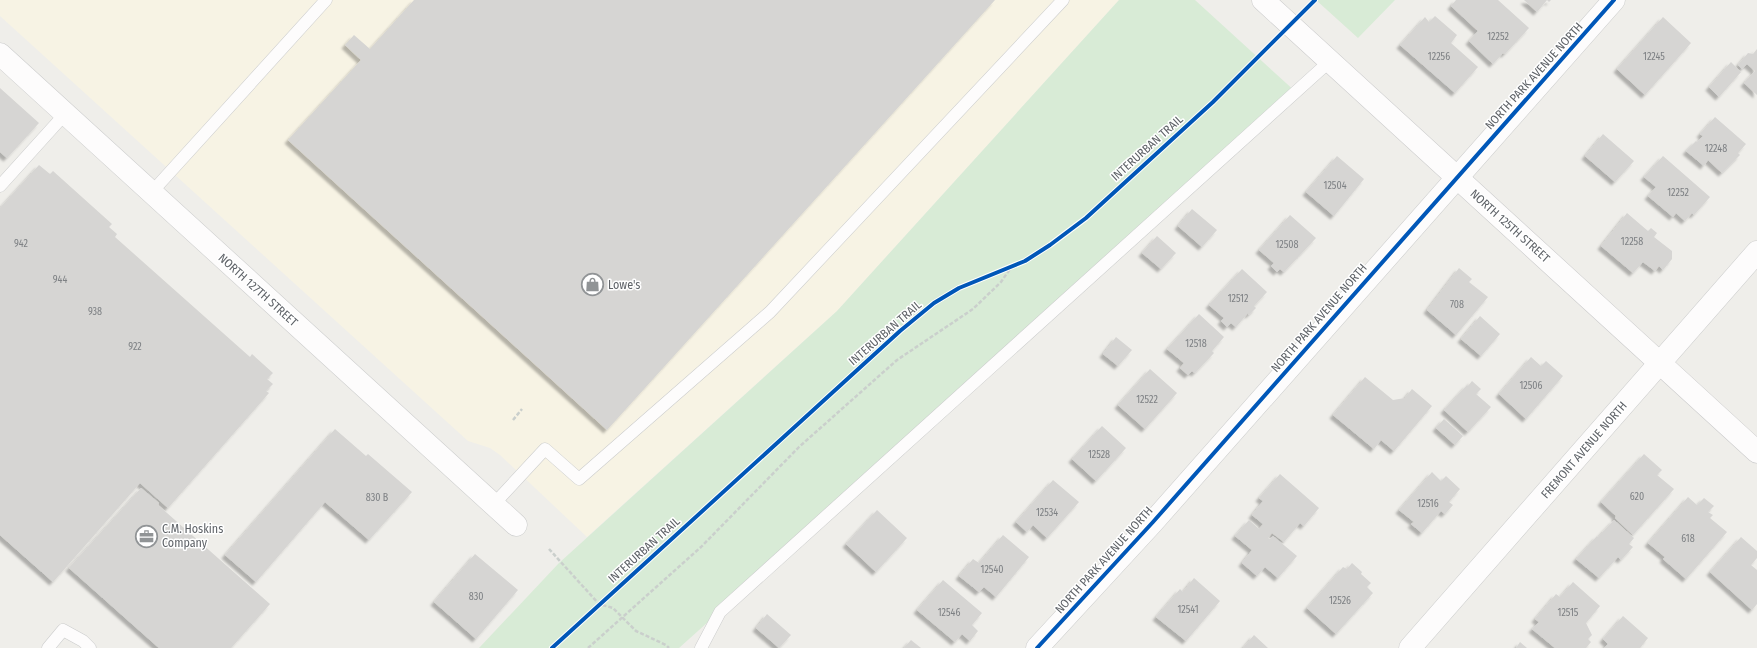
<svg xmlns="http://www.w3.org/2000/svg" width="1757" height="648" font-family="'Fira Sans Condensed',sans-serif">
<defs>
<filter id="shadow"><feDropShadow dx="-3.5" dy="3.5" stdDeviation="1" flood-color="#0004"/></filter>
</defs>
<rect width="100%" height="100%" fill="#efeeea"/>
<!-- commercial -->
<path fill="#f7f3e4" d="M0,0H1119L837,311L587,537L500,455L490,448L468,441L0,16Z"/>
<!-- green -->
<path fill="#d8ebd6" d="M1119,0H1195L1297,93L679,648H479L559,563L837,311Z
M1316,0H1395L1358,38Z"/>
<!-- building -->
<path fill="#d6d5d3" filter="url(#shadow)" d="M414,0H995L607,430L288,140L361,60L345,45L354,35L370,49Z
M1456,0H1498L1529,28L1505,54L1503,53L1493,64L1469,41L1478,31L1451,6Z
M1524,0H1551L1549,2L1547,0L1537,12Z
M1435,16L1457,35L1451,43L1478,67L1455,93L1400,45L1425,17L1429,22Z
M1663,17L1691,43L1645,95L1617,69Z
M1757,49V95L1744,83L1755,71L1747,64L1742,69L1738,65L1748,53L1753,54Z
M1731,62L1741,72L1719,97L1709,87Z
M0,88L39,123L7,158L0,152Z
M1715,117L1746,144L1738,153L1740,155L1722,173L1708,160L1704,166L1686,151L1696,141L1697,142L1703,136L1700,134Z
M1603,134L1634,161L1615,182L1585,156Z
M1337,156L1364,179L1334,216L1306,192Z
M1663,156L1710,197L1694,215L1692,213L1685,221L1676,213L1673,217L1648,196L1656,187L1644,177Z
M39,165L50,174L53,171L112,224L109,227L117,234L115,237L250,357L252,354L273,373L267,379L273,384L266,391L269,393L168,508L140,483L53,582L0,535V208Z
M1192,209L1217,230L1202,247L1178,226Z
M1627,213L1648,231L1651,228L1657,233L1654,237L1672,251V259L1663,270L1659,266L1655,271L1643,262L1633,273L1601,246Z
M1290,215L1316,238L1284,272L1280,269L1277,272L1271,266L1274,263L1259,250Z
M1157,236L1176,253L1161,269L1142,253Z
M1459,268L1472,279L1469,282L1488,297L1456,335L1427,310Z
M1242,269L1267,292L1254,306L1256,308L1249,315L1248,313L1236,327L1231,323L1227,327L1221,321L1224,318L1209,305Z
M1199,314L1224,337L1212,351L1214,353L1195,373L1192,371L1188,375L1180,368L1184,363L1167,349Z
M1480,316L1500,334L1481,356L1461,339Z
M1116,337L1132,350L1118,366L1103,354Z
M1531,357L1541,366L1546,361L1563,376L1526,419L1499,394Z
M1150,369L1177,393L1145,429L1118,405Z
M1365,377L1393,400L1405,398L1412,389L1432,406L1394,451L1381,440L1374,449L1333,415Z
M1472,381L1481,389L1476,394L1491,407L1468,432L1444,410L1467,385L1468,386Z
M1444,419L1463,436L1455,445L1436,428Z
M1102,426L1126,448L1096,481L1072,459Z
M335,429L366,456L368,454L412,492L369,540L325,502L256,582L225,555Z
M1644,454L1662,470L1657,475L1674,489L1633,535L1615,518L1616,516L1601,502Z
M1432,472L1441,481L1446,476L1460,489L1449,502L1453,505L1445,514L1441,511L1422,533L1411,524L1414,522L1399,510Z
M1280,474L1319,508L1304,526L1300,523L1284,542L1272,533L1268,538L1270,539L1273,536L1297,556L1278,578L1265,567L1257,576L1242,563L1252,550L1235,536L1249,520L1259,529L1263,524L1252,515L1263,501L1259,498Z
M1053,480L1079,502L1047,538L1033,525L1027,532L1016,522Z
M141,488L159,503L158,505L270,604L231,648H159L69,568Z
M1688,497L1697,505L1704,498L1714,506L1708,512L1713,515L1710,518L1727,532L1686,579L1663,559L1665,557L1648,543Z
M877,510L907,538L876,572L846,544Z
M1614,520L1634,538L1629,544L1633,547L1621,560L1618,557L1599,578L1576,559L1597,536L1598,537Z
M1003,535L1029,557L996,597L984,587L979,592L959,576L973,559L979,563Z
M1741,537L1757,551V558L1751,565L1757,570V604L1752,610L1710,572Z
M475,554L518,590L476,639L434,602Z
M1352,563L1362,572L1361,574L1371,583L1367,587L1373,593L1336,634L1307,608L1343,567L1347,569Z
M1194,578L1220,601L1186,641L1156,617L1180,589L1183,592Z
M943,580L982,613L972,625L978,631L970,641L962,634L955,642L917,610Z
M1573,582L1600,606L1586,623L1592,635L1588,639L1591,642L1586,648H1555L1532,629L1539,622L1535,619L1556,594L1560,597Z
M767,614L791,635L779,648L756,628Z
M1623,616L1648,638L1640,648H1604L1608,644L1603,639Z
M1254,635L1268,648H1243Z
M911,640L921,648H904Z
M1520,642L1527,648H1516Z"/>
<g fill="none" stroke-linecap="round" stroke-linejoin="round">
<defs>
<path id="lane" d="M0,186L65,114
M151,193L326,0
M494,504L545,449L579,479L770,312L1063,0
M48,648L63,630L83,641L90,648
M701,648L720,612L1330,61"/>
<path id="street" d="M0,54L516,525
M1037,648L1153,522L1614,0
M1410,648L1757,252"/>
<path id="secondary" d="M1263,0L1757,452"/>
</defs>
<!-- lane casing -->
<use href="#lane" stroke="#cbcccc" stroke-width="13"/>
<!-- street casing -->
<use href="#street" stroke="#cbcccc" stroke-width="23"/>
<!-- secondary casing -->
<use href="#secondary" stroke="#cacacb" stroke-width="23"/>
<!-- path -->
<path stroke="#cacfcc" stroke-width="2.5" stroke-dasharray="4 2" stroke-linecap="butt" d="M513,420L522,409
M549,549L599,604L613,608L636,631L666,645L669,648
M588,648L701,547L799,447L897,360L973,309L1001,282L1012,266"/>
<!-- lane -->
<use href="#lane" stroke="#fdfcfc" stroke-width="12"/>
<!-- street -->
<use href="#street" stroke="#fdfcfc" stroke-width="22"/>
<!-- secondary -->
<use href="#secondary" stroke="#fdfcfc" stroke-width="22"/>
<defs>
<path id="cycleway" d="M552,648L900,331L934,303L959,288L1025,261L1050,245L1086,218L1213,102L1315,0
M1037,648L1153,522L1614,0"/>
</defs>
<!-- cycleway casing -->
<use href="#cycleway" stroke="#fff" stroke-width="6"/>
<!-- cycleway -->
<use href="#cycleway" stroke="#0057b8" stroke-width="4"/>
</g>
<!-- icons -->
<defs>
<symbol id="shop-ring" viewBox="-11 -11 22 22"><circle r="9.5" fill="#fff" stroke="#919496" stroke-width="1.5"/><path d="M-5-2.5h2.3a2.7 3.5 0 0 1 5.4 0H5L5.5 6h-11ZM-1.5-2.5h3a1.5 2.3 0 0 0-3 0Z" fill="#919496"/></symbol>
<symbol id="office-ring" viewBox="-11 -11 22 22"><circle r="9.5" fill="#fff" stroke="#919496" stroke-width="1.5"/><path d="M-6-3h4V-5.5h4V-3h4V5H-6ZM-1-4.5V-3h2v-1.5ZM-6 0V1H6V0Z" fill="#919496"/></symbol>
</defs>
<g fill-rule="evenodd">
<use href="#shop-ring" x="580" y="272" width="25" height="25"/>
<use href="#office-ring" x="134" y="524" width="25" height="25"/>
</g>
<g text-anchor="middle" stroke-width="3" stroke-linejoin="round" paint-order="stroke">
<!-- number labels -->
<g font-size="10" fill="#7e8184">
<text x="1498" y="40">12252</text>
<text x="1439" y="60">12256</text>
<text x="1654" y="60">12245</text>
<text x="1716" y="152">12248</text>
<text x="1335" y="189">12504</text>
<text x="1678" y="196">12252</text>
<text x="1632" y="245">12258</text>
<text x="21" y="247">942</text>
<text x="1287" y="248">12508</text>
<text x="60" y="283">944</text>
<text x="1238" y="302">12512</text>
<text x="1457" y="308">708</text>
<text x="95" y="315">938</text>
<text x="1196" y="347">12518</text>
<text x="135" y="350">922</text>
<text x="1531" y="389">12506</text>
<text x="1147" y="403">12522</text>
<text x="1099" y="458">12528</text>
<text x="1637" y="500">620</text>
<text x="377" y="501">830 B</text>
<text x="1428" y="507">12516</text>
<text x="1047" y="516">12534</text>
<text x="1688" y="542">618</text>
<text x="992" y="573">12540</text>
<text x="476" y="600">830</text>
<text x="1340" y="604">12526</text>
<text x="1188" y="613">12541</text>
<text x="949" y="616">12546</text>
<text x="1568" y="616">12515</text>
</g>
<!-- street labels -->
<g font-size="12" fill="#5f6368" stroke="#fff">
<text transform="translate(1534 76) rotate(-48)" y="4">NORTH PARK AVENUE NORTH</text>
<text transform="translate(1147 148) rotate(-42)" y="4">INTERURBAN TRAIL</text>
<text transform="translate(1510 226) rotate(42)" y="4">NORTH 125TH STREET</text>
<text transform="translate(258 290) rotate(42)" y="4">NORTH 127TH STREET</text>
<text transform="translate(1319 318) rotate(-49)" y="4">NORTH PARK AVENUE NORTH</text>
<text transform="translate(885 333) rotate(-41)" y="4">INTERURBAN TRAIL</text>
<text transform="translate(1584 450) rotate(-49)" y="4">FREMONT AVENUE NORTH</text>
<text transform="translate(644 550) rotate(-42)" y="4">INTERURBAN TRAIL</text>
<text transform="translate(1104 560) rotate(-48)" y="4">NORTH PARK AVENUE NORTH</text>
</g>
<!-- poi labels -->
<g font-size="12" fill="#5f6368" stroke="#fff" text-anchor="start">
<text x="608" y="289">Lowe's</text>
<text x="162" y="533">C.M. Hoskins<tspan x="162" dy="14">Company</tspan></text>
</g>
</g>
</svg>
